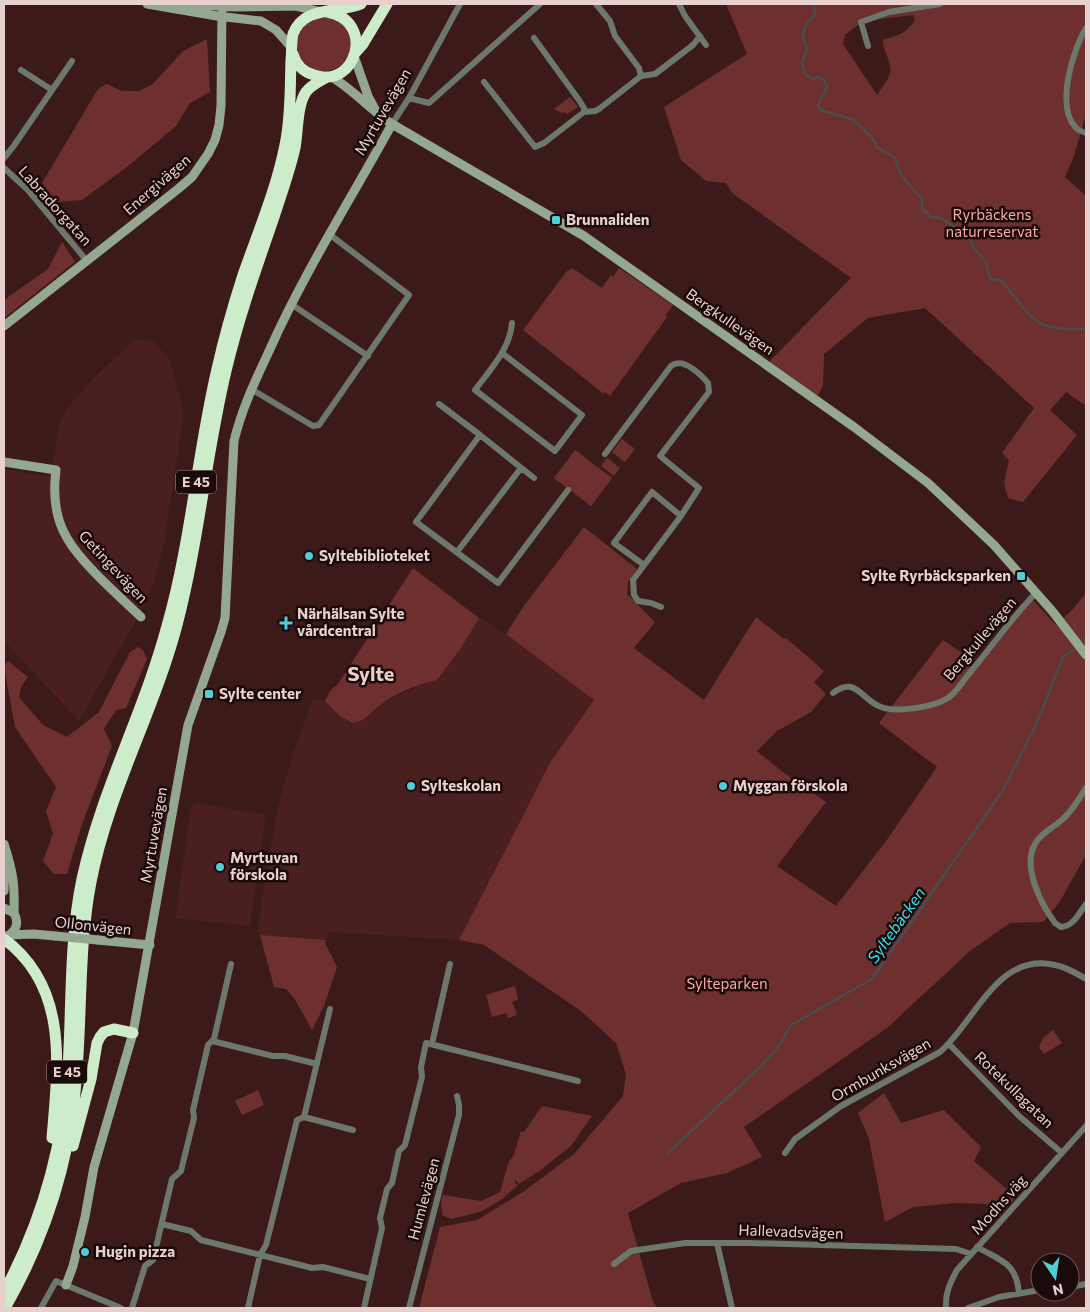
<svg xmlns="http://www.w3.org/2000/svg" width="1090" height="1312" font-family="Commissioner,sans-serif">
<rect width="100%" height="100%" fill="#3d1a1a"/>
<!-- built -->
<path fill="#4a1f1f" d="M135,339L153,341L170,360L184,412L165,539L154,582L144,606L79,721L4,641V469L48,476L52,468L59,427L67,408L94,378Z
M479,618L506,634L594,700L551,761L459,940L329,932L326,940L260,935L258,929L263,894L277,810L294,750L313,699L325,701L340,716L367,719L379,705L424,683L437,680L461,648Z
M196,803L266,815L250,926L175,918L191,807Z"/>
<!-- green -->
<path fill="#6e302f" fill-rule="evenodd" d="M726,4H1086V114L1074,156L1065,177L1086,196V406L1066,392L1050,410L1077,435L1023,502L1008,498L1004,483L1009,460L1002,453L1034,408L925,308L868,318L824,354L823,385L818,396L767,364L851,278L732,193L726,183L706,181L681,160L664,107L747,54ZM913,15L915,20C907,33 897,36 883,40C883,50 889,57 890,67C892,77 882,87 877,95L843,44L845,35L863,21Z
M297 44a27 27 0 1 1 54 0a27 27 0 1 1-54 0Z
M207,39L210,92L190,103L176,126L127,167L82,200L56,202L42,183L98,89L107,84L122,91H139L153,84L183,51Z
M570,97L578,107L567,114L565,112L562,113L554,109Z
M62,242L75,262L4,318V300L48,269Z
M572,268L602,288L611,275L613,277L619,268L673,305L665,316L667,317L610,396L605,392L604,394L523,330L566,272Z
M622,439L635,449L625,462L612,452Z
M575,450L612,478L591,506L554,478Z
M607,458L620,468L614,476L601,466Z
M584,527L637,569L628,582L627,594L655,622L634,648L704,700L756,617L784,639L786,638L824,671L814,682L826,694L811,712L777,731L757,751L784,773L826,802L777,866L836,906L889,837L937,767L879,723L943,640L975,662L1029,596L1056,625L1073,609L1086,593V855L1059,903L1043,922L1010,923L970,951L887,1028L744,1127L762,1157L727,1173L681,1183L628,1213L653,1302L657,1308H419L440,1227L477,1220L523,1192L574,1154L623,1096L626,1074L616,1043L581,1011L484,945L459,940L551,761L594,700L506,634L523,607Z
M413,568L479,618L461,648L437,680C421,683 391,695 379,706C366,716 370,718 353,723L340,716L325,701L330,691L338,684Z
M138,647L143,650L147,659L126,708L116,710L104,729L112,746L82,824L67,874H54L43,861L53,834L46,811L56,787L15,727L4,667L8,661L28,677L21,687L19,697L43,725L67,737L99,712L130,652Z
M260,935L326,940L325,943L337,967L324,1006L312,1030L294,998L286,989L274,987Z
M515,986L518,999L512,1002L517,1015L508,1018L506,1013L492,1017L486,995Z
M1053,1030L1062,1043L1044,1054L1039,1047L1043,1038Z
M258,1090L264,1105L242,1115L235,1101Z
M884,1093L901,1123L944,1110L981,1147L974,1161L1016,1197L998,1218L986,1204L956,1203L913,1207L885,1222L869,1139L858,1113Z
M542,1106L592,1116L571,1146L542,1169L519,1184L515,1179V1183L518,1185L501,1200L480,1212L451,1219L442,1215L441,1201L443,1195L481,1201L500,1192L509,1161L514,1155L521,1131L524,1132Z"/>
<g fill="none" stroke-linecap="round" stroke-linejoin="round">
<!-- stream -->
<path stroke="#484e4f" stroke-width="2.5" d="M814,4L815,14L805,26L803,35L807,51L802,62L805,74L813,79L818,77L824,80L827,87L818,105L820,110L852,119L871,136L877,147L895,158C899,175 909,186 922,198V209L931,217L941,218L969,237L974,248L986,262L990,279L1001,280C1012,292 1026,315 1040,323C1053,330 1072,329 1086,329
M1084,640L1086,638
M668,1153L760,1067L779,1046L791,1025L872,979L1003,790L1037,723L1063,657L1072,651"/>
<!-- street -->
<path stroke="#6c786b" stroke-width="6" d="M596,4L610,21L615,36L639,68L641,76L655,74L693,45L700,36
M679,4L685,16L706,45
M1086,28C1073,50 1055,106 1076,128C1078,130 1083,132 1086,133
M534,38L579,100L584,108V112L595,111L599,109L641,76
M868,46L861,22L889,12L940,4
M21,70L52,90
M484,82L535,147L544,143L584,112
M409,98L429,103L540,4
M392,124L409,98L460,4
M4,158L13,147L72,61
M4,168L28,190L87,261
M291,304L368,356
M502,353L582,415L555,451L475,390C490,370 510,349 512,323
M251,389L313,426L319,425L409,295L329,234
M439,404L480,435L416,522L498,583L568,490
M480,435L534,478
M605,454L671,366C683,357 700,374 708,383L709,392L660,456L699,488L681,516L633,580L634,595L638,601L651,603L661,607
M457,552L521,468
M644,565L614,543L652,492L681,516
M833,693C856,675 861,700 881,707C897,713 934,707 948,698C956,693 962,682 968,675C991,648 1011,618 1036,593
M1086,788C1080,797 1074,808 1066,816C1057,826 1041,832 1035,844C1022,867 1041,904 1055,923L1061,927C1074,926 1079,913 1086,904
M212,1041L273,1056H285L317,1064
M432,1044L450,964
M949,1044L1019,1116L1062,1153
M304,1117L353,1130
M785,1153L795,1139L841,1106L940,1052C975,1022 998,951 1055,965C1066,967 1076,973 1086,979
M162,1224L191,1231L201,1240L312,1268L323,1267L370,1279
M717,1243L732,1308
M977,1247C1001,1261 1016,1262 1019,1293
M614,1264L631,1251L685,1243H750L956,1249L971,1254
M1070,1287L1086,1284
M41,1308L56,1281L121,1308
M132,1308L145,1266L153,1260L172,1179L181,1171L194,1118L193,1110L208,1045L214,1039L231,964
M248,1308L260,1255L266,1245L297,1120L304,1117L330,1009
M364,1308L382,1228L380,1218L387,1189L392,1183L399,1151L405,1145L422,1077L421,1067L426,1043L578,1081
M409,1308L459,1115V1105L457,1096
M946,1308C945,1293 950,1283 957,1270L1086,1126
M968,1308L999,1297L1040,1290"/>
<!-- secondary -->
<path stroke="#93a791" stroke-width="9" d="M147,4L217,16L261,21L276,30L291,47
M180,4L236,7L296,6L321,12
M354,56L368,96L376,111
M330,76C353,89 370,110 392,124L584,236L854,427L928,483L994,545L1053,612L1086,655
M4,326L178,189L192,177L208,154L215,140L219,125L221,106L222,7
M4,462L56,470C53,493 55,518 67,538C81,563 119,596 141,617
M4,844C13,872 15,884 14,913
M4,891L5,856
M4,908L14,913C19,922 17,931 7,936
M9,935L34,934L55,936
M98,940L150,945
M66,1285L73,1266L85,1217L94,1167L133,1033L188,725L221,632L225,618L234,441C242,408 256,379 270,349C305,271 351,199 392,124"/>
<!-- highway -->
<path stroke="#cdecca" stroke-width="11" d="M355,53L363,44L387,4
M293,54C296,64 303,72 314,75C357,90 376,20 327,12
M4,939C69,987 58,1066 52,1138
M73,1146L91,1079L97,1043L100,1037L104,1032L114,1029L133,1033
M4,1292C41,1223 63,1146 68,1068C72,1005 69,941 82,879C101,791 144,712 167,626C191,542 197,454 217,369C224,338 233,306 243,275C258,232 276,190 285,145C291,117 290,88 291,60C292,51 291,43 293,34C304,5 337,14 361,4
M5,1308C47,1235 72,1153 77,1069C82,1006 79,944 91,882C108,793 154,712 177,625C199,541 206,455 226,371C238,320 255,272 272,223C280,198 289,174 295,148C298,132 297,105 306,92C311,85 320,81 327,77"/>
<!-- secondary-bridge -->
<path stroke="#93a791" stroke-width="9" d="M55,936L98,940"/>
</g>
<!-- markers -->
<g fill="#52ccd6" stroke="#1a0a0a" stroke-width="2">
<rect x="551" y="215" width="10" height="10" rx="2.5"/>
<circle cx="309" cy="556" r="5"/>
<rect x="1016" y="571" width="10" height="10" rx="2.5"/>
<path d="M283.5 615.5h5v5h5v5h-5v5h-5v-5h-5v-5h5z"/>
<rect x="204" y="689" width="10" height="10" rx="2.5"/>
<circle cx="411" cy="786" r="5"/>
<circle cx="723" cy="786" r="5"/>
<circle cx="220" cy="867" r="5"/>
<circle cx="85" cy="1252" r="5"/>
</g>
<g text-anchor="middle" stroke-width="5" stroke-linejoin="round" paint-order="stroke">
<!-- shield labels -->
<g fill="#1a0a0a" stroke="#aa9593" stroke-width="1">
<rect x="176" y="470.5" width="40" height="23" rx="4"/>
<rect x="47" y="1060.5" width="40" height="23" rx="4"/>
</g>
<g font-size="14" font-weight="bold" fill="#e8d0ce">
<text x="196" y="487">E 45</text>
<text x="67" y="1077">E 45</text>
</g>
<!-- street labels -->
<g font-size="15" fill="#e8d0ce" stroke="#1a0a0a">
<text transform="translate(383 112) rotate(-60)" y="5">Myrtuvevägen</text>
<text transform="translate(157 185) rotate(-41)" y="5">Energivägen</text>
<text transform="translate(55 206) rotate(48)" y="5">Labradorgatan</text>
<text transform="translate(730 322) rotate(35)" y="5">Bergkullevägen</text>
<text transform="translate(113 567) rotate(47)" y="5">Getingevägen</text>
<text transform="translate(980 639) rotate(-50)" y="5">Bergkullevägen</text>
<text transform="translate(154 835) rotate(-80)" y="5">Myrtuvevägen</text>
<text transform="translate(93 926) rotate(6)" y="5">Ollonvägen</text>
<text transform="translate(881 1070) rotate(-30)" y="5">Ormbunksvägen</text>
<text transform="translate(1014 1090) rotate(44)" y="5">Rotekullagatan</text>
<text transform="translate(424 1199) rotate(-75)" y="5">Humlevägen</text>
<text transform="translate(999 1205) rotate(-48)" y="5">Modhs väg</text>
<text transform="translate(791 1232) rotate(2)" y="5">Hallevadsvägen</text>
</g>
<!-- park labels -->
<g font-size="15" fill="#fca9a5" stroke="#1a0a0a">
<text x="992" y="220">Ryrbäckens<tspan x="992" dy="17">naturreservat</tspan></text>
<text x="727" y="989">Sylteparken</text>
</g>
<!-- poi labels -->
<g font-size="15" font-weight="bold" fill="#e8d0ce" stroke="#1a0a0a" text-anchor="start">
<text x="566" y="225">Brunnaliden</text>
<text x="319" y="561">Syltebiblioteket</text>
<text x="1011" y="581" text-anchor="end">Sylte Ryrbäcksparken</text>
<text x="297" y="619">Närhälsan Sylte<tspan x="297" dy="17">vårdcentral</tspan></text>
<text x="219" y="699">Sylte center</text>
<text x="421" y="791">Sylteskolan</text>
<text x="733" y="791">Myggan förskola</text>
<text x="230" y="863">Myrtuvan<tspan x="230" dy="17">förskola</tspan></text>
<text x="95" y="1257">Hugin pizza</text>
</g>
<!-- water labels -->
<g font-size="16" font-style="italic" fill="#37e0ed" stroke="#1a0a0a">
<text transform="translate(896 925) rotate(-55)" y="6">Syltebäcken</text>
</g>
<!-- district labels -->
<g font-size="20" font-weight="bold" fill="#e8d0ce" stroke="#1a0a0a">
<text x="371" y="681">Sylte</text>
</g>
</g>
<!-- border -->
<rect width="1090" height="1312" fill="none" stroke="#e8d0ce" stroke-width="10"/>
<!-- north arrow -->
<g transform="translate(1055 1277) rotate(167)"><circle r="24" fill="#1a0a0a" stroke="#6c5958"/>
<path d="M0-4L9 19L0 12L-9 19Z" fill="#52ccd6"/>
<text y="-8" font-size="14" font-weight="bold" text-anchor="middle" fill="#e8d0ce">N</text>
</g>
</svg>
